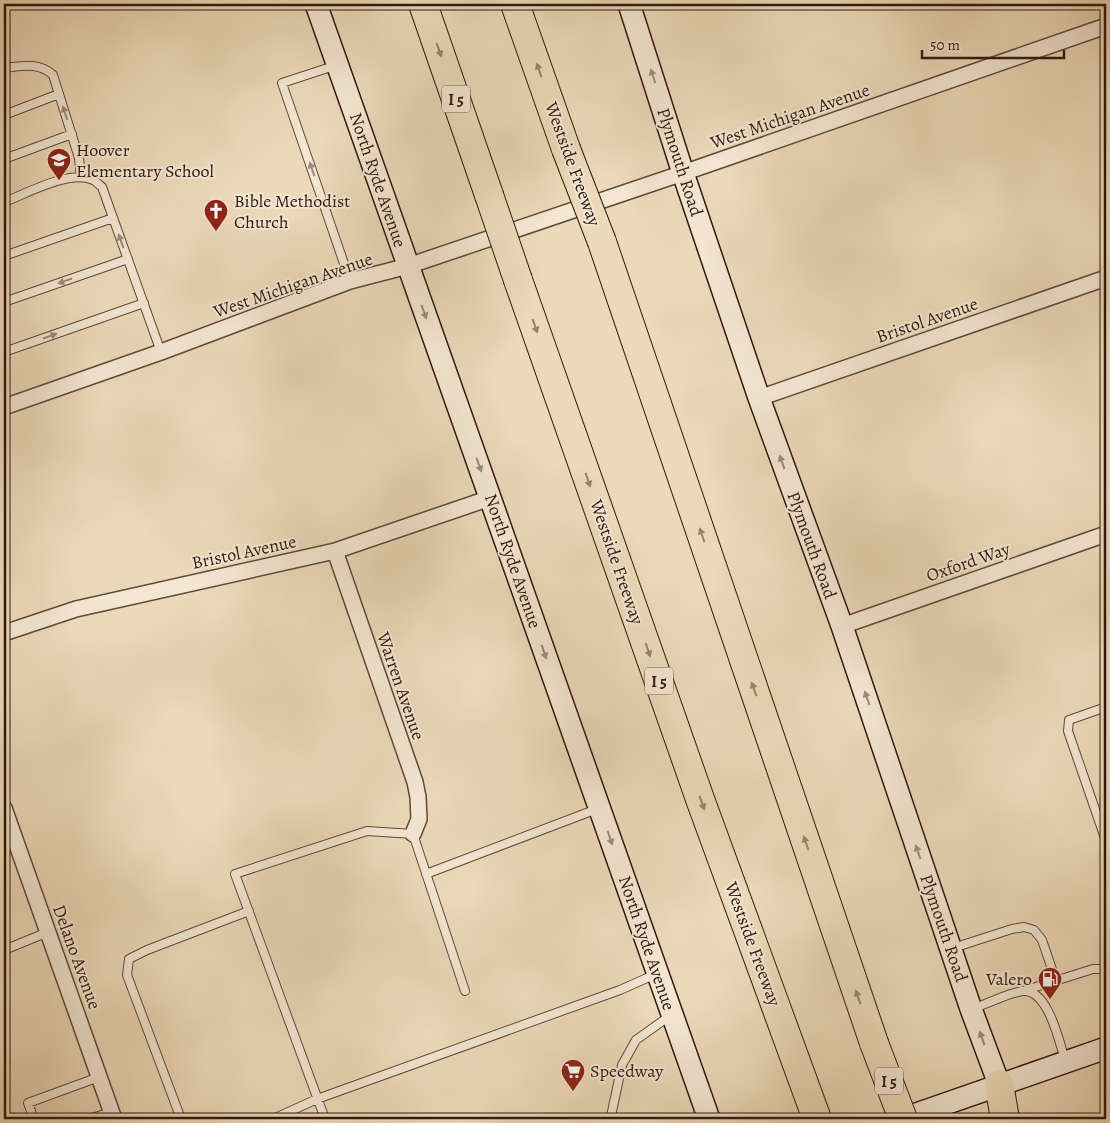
<svg xmlns="http://www.w3.org/2000/svg" width="1110" height="1123" font-family="Alegreya,serif">
<rect width="100%" height="100%" fill="#ecd9b9"/>
<filter id="stains"><feTurbulence type="fractalNoise" baseFrequency=".004" numOctaves="4"/><feColorMatrix values="0 0 0 0 .2 0 0 0 0 .09 0 0 0 0 .02 0 0 0 .5 -.17"/></filter>
<radialGradient id="worn" r=".72"><stop offset=".6" stop-color="#630" stop-opacity="0"/><stop offset="1" stop-color="#630" stop-opacity=".3"/></radialGradient>
<g fill="none" stroke-linecap="round" stroke-linejoin="round">
<defs>
<path id="lane" d="M337,65L282,83L350,281
M4,68C22,66 39,62 53,75L79,158L81,177
M4,115L59,94
M4,159L72,134
M4,202C26,194 70,169 93,180C96,181 99,185 102,187L161,352
M4,256L113,218
M4,302L128,259
M4,352L144,303
M1106,707L1069,720L1068,731L1106,841
M426,874L597,809
M953,948L1012,929L1024,927L1034,930L1042,940L1056,981
M4,950L48,932
M1023,991L1093,969H1103L1106,971
M973,1009C985,1004 1010,993 1022,991C1048,988 1059,1041 1065,1060
M34,1119L28,1103L99,1077
M88,1119L112,1112
M181,1119L127,975L129,959L147,950L249,911
M273,1119L317,1099L620,990L656,974
M325,1119L235,874L367,831L413,834L465,991
M608,1119L611,1116L622,1065L636,1040L671,1015"/>
<path id="street" d="M759,398L1106,278
M4,407L161,352L350,281L408,266L683,173L1106,26
M335,551L415,782L418,797L419,819L413,834
M842,626L1106,534
M4,633L76,609L335,551L490,498
M4,808L114,1119"/>
<path id="secondary" d="M316,4L709,1119
M629,4L683,173L759,398L842,626L971,1009L999,1084
M902,1119L1106,1048"/>
<path id="highway" d="M423,4L489,195
M515,4L566,149
M602,242L874,1043
M518,280L700,799L817,1119
M999,1084L1005,1119"/>
</defs>
<!-- lane casing -->
<use href="#lane" stroke="#5e493a" stroke-width="10"/>
<!-- street casing -->
<use href="#street" stroke="#5e493a" stroke-width="18"/>
<!-- secondary casing -->
<use href="#secondary" stroke="#2f190f" stroke-width="24"/>
<!-- highway casing -->
<use href="#highway" stroke="#2f190f" stroke-width="30"/>
<!-- lane -->
<use href="#lane" stroke="#f3e6d2" stroke-width="8"/>
<!-- street -->
<use href="#street" stroke="#f3e6d2" stroke-width="15"/>
<!-- secondary -->
<use href="#secondary" stroke="#f3e6d2" stroke-width="21"/>
<!-- highway -->
<use href="#highway" stroke="#ecd9b9" stroke-width="28"/>
<defs>
<path id="highway-bridge" d="M566,149L602,242
M489,195L518,280
M874,1043L903,1119"/>
</defs>
<!-- highway-bridge casing -->
<use href="#highway-bridge" stroke="#2f190f" stroke-width="30" stroke-linecap="butt"/>
<!-- highway-bridge -->
<use href="#highway-bridge" stroke="#ecd9b9" stroke-width="28"/>
</g>
<!-- one-way arrows -->
<defs><path id="oneway-solid" d="M-6-.8H1V-3.2L6.5 0L1 3.2V.8H-6Z" transform="scale(1.25)"/></defs>
<g fill="#97836c">
<use href="#oneway-solid" transform="translate(439 50) rotate(71)"/>
<use href="#oneway-solid" transform="translate(539 70) rotate(-109)"/>
<use href="#oneway-solid" transform="translate(535 326) rotate(71)"/>
<use href="#oneway-solid" transform="translate(588 480) rotate(71)"/>
<use href="#oneway-solid" transform="translate(702 535) rotate(-109)"/>
<use href="#oneway-solid" transform="translate(648 650) rotate(71)"/>
<use href="#oneway-solid" transform="translate(754 689) rotate(-109)"/>
<use href="#oneway-solid" transform="translate(702 803) rotate(70)"/>
<use href="#oneway-solid" transform="translate(806 843) rotate(-109)"/>
<use href="#oneway-solid" transform="translate(858 997) rotate(-109)"/>
</g>
<g fill="#9b8a7a">
<use href="#oneway-solid" transform="translate(653 76) rotate(-108)"/>
<use href="#oneway-solid" transform="translate(65 113) rotate(-108)"/>
<use href="#oneway-solid" transform="translate(312 169) rotate(-109)"/>
<use href="#oneway-solid" transform="translate(121 241) rotate(-110)"/>
<use href="#oneway-solid" transform="translate(65 281) rotate(161)"/>
<use href="#oneway-solid" transform="translate(424 312) rotate(70)"/>
<use href="#oneway-solid" transform="translate(50 336) rotate(-19)"/>
<use href="#oneway-solid" transform="translate(782 462) rotate(-110)"/>
<use href="#oneway-solid" transform="translate(479 465) rotate(70)"/>
<use href="#oneway-solid" transform="translate(544 652) rotate(71)"/>
<use href="#oneway-solid" transform="translate(867 698) rotate(-109)"/>
<use href="#oneway-solid" transform="translate(610 838) rotate(71)"/>
<use href="#oneway-solid" transform="translate(918 852) rotate(-109)"/>
<use href="#oneway-solid" transform="translate(982 1038) rotate(-110)"/>
</g>
<!-- icons -->
<defs>
<symbol id="school-pin" viewBox="-11 -11 22 30"><path d="M0 17L-7.5 6A9.5 9.5 0 1 1 7.5 6Z" fill="#8f2418" stroke="#f3e6d2"/><path d="M0-5L7-2L0 1L-7-2ZM-4 1L0 2.5L4 1V4Q0 6-4 4Z" fill="#fff"/></symbol>
<symbol id="church-pin" viewBox="-11 -11 22 30"><path d="M0 17L-7.5 6A9.5 9.5 0 1 1 7.5 6Z" fill="#8f2418" stroke="#f3e6d2"/><path d="M-1.2-6h2.4v3.5h3.3v2.4h-3.3V6h-2.4V-.1h-3.3v-2.4h3.3Z" fill="#fff"/></symbol>
<symbol id="fuel-pin" viewBox="-11 -11 22 30"><path d="M0 17L-7.5 6A9.5 9.5 0 1 1 7.5 6Z" fill="#8f2418" stroke="#f3e6d2"/><path d="M-5.5-6h7V0h2V4h1.3V-2.5L3-4.5l.8-.8L6-3V5H2.5V1h-1V6h-7ZM-4.2-4.7v3.2H.2V-4.7Z" fill="#fff"/></symbol>
<symbol id="supermarket-pin" viewBox="-11 -11 22 30"><path d="M0 17L-7.5 6A9.5 9.5 0 1 1 7.5 6Z" fill="#8f2418" stroke="#f3e6d2"/><path d="M-6-5.5h2.5l.6 2H6L4.5 2H-2.5L-4.4-4H-6ZM-1.5 3.2a1.3 1.3 0 1 0 .1 0ZM3 3.2a1.3 1.3 0 1 0 .1 0Z" fill="#fff"/></symbol>
</defs>
<g fill-rule="evenodd">
<use href="#school-pin" x="45" y="146" width="28" height="38"/>
<use href="#church-pin" x="202" y="197" width="28" height="38"/>
<use href="#fuel-pin" x="1036" y="965" width="28" height="38"/>
<use href="#supermarket-pin" x="559" y="1057" width="28" height="38"/>
</g>
<g text-anchor="middle" stroke-width="4" stroke-linejoin="round" paint-order="stroke">
<!-- shield labels -->
<g fill="#f3e6d2" stroke="#6a564a" stroke-width="1">
<rect x="442" y="85.5" width="28" height="27" rx="4"/>
<rect x="645" y="667.5" width="28" height="27" rx="4"/>
<rect x="875" y="1067.5" width="28" height="27" rx="4"/>
</g>
<g font-size="16" font-weight="bold" fill="#2f190f">
<text x="456" y="105">I 5</text>
<text x="659" y="687">I 5</text>
<text x="889" y="1087">I 5</text>
</g>
<!-- street labels -->
<g font-size="18" fill="#2f190f" stroke="#f3e6d2">
<text transform="translate(790 116) rotate(-19)" y="6">West Michigan Avenue</text>
<text transform="translate(680 162) rotate(72)" y="6">Plymouth Road</text>
<text transform="translate(573 164) rotate(70)" y="6">Westside Freeway</text>
<text transform="translate(378 180) rotate(71)" y="6">North Ryde Avenue</text>
<text transform="translate(293 285) rotate(-19)" y="6">West Michigan Avenue</text>
<text transform="translate(927 320) rotate(-19)" y="6">Bristol Avenue</text>
<text transform="translate(812 545) rotate(70)" y="6">Plymouth Road</text>
<text transform="translate(244 552) rotate(-12)" y="6">Bristol Avenue</text>
<text transform="translate(513 561) rotate(71)" y="6">North Ryde Avenue</text>
<text transform="translate(617 562) rotate(71)" y="6">Westside Freeway</text>
<text transform="translate(968 562) rotate(-19)" y="6">Oxford Way</text>
<text transform="translate(401 686) rotate(71)" y="6">Warren Avenue</text>
<text transform="translate(944 928) rotate(71)" y="6">Plymouth Road</text>
<text transform="translate(647 943) rotate(71)" y="6">North Ryde Avenue</text>
<text transform="translate(753 944) rotate(70)" y="6">Westside Freeway</text>
<text transform="translate(77 957) rotate(70)" y="6">Delano Avenue</text>
</g>
<!-- poi labels -->
<g font-size="18" fill="#2f190f" stroke="#f3e6d2" text-anchor="start">
<text x="76" y="156">Hoover<tspan x="76" dy="21">Elementary School</tspan></text>
<text x="234" y="207">Bible Methodist<tspan x="234" dy="21">Church</tspan></text>
<text x="1032" y="985" text-anchor="end">Valero</text>
<text x="590" y="1077">Speedway</text>
</g>
</g>
<!-- margin -->
<rect width="1110" height="1123" fill="none" stroke="#ecd9b9" stroke-width="20"/>
<rect x="5" y="5" width="1100" height="1113" fill="none" stroke="#2f190f" stroke-width="2.5"/>
<rect x="10" y="10" width="1090" height="1103" fill="none" stroke="#2f190f"/>
<!-- scale -->
<path d="M922 50v8h142v-8" fill="none" stroke="#2f190f" stroke-width="2.5"/>
<text x="930" y="50" font-size="15" fill="#2f190f" stroke="#f3e6d2" stroke-width="4" paint-order="stroke">50 m</text>
<rect width="100%" height="100%" filter="url(#stains)"/>
<rect width="100%" height="100%" fill="url(#worn)"/>
</svg>
